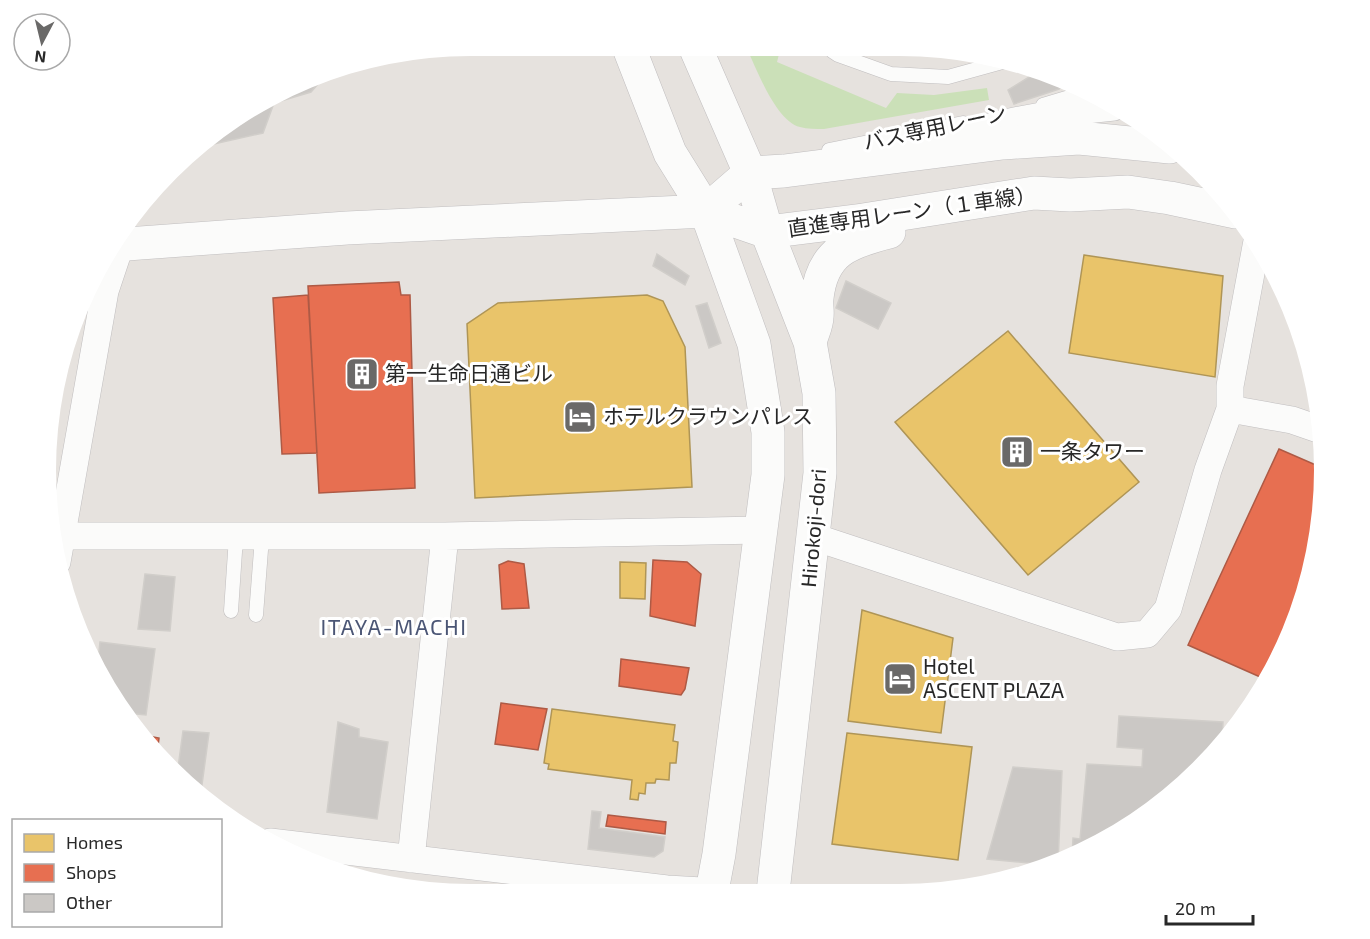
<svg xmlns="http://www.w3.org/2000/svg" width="1370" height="939" font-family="'Exo 2','Noto Sans JP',sans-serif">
<rect width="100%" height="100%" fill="#e6e2de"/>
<!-- green -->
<path fill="#cbe0b8" d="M747,49L780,50L777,62L886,108L897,93L934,95L987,88L989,100L824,129C816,129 807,129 800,127C776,121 757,70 747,49Z"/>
<!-- homes -->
<path fill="#e9c46a" stroke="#af9556" stroke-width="1.5" d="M1084,255L1223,276L1215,377L1069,353Z
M647,295L663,301L685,347L692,487L475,498L467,324L498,303Z
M1008,331L1139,482L1028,575L895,422Z
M620,562L646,563L645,599L620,598Z
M862,610L953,638L941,733L848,721Z
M552,709L675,725L673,741L678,742L676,763H670L669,780L656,779L655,783H646L645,794L639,793L638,800L630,799L632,780L548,769L549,764L544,763Z
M847,733L972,747L958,860L832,844Z"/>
<!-- shops -->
<path fill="#e76f51" stroke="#ae5a45" stroke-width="1.5" d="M399,282L401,295H410L415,488L319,493L308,286Z
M308,295L317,453L282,454L273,298Z
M1279,449L1325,469L1317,552L1293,632L1267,680L1188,645Z
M653,560L687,562L701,574L695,626L650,616Z
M508,561L524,564L529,608L502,609L499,565Z
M621,659L689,668L685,689L681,695L619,686Z
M501,703L547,709L538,750L495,744Z
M143,735L159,738L157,754Z
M608,815L666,822L665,834L606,826Z"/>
<!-- building -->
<path fill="#cbc8c5" stroke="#d1ceca" stroke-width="1.5" d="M332,68L311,92L274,103L263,133L214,144L208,140L233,117Z
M1037,72L1067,82L1059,89L1014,104L1008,90Z
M657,254L689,276L685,285L653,266Z
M846,281L891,303L878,329L836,308Z
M707,303L721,343L709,348L696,306Z
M145,574L175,577L170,631L138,629Z
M100,642L155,649L146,715L126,713L102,681L94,661H98Z
M1119,716L1223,722L1222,744L1201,769L1137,822L1072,857L1073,838L1080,839L1087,764L1142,767L1143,749L1117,747Z
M338,722L359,729V737L388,742L377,819L327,812Z
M183,731L209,733L201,792L177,775Z
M1013,767L1062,771L1058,863L1051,865L987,859Z
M592,811L601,812L599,828L665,837L663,851L654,857L588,849Z"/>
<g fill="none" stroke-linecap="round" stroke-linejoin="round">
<defs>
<path id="lane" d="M832,51L838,55L891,74L948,77L1006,61
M1043,105L1073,96L1088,89
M829,150L963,123
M231,611L236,537
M256,615L262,537"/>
<path id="street" d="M950,141C962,133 975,131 989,127C1031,116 1071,111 1114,107
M1230,409L1292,420L1321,430
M52,536H445L761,530
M814,537L1117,637L1147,634L1168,609L1208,470L1230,409V386L1257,241
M57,562L105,291L120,246
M270,842L667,889L702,891
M411,859L445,536"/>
<path id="secondary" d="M629,48L670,153L706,211L754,344L768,432V475L719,854L712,891
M696,49L750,173L767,232L810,342L819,393L820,473L773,892
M706,211L750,173L784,171L1003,143L1079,138L1170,147
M113,245L347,228L706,211L767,232L863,220L1034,193L1070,195L1128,192L1170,198L1236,212
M811,339C813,332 817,324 817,317C818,311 816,304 817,298C822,251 849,242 889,232"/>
</defs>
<!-- lane casing -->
<use href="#lane" stroke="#c0bebf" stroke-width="15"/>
<!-- street casing -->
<use href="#street" stroke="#c0bebf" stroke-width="28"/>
<!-- secondary casing -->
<use href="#secondary" stroke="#c0bebf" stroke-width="34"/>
<!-- lane -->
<use href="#lane" stroke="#fbfbfa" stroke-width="14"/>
<!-- street -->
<use href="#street" stroke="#fbfbfa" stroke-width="27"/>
<!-- secondary -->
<use href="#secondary" stroke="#fbfbfa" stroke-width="33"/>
</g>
<!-- icons -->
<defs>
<symbol id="building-square" viewBox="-11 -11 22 22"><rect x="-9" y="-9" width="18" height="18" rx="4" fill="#6a6968" stroke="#fff"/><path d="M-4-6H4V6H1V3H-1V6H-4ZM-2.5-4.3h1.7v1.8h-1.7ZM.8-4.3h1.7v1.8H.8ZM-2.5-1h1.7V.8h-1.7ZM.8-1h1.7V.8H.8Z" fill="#fff"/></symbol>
<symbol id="hotel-square" viewBox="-11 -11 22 22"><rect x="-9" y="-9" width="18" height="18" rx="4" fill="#6a6968" stroke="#fff"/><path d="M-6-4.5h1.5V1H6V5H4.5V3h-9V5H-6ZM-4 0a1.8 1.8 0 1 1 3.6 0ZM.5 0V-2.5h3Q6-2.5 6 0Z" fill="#fff"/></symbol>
</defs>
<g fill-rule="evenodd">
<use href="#building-square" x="343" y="355" width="38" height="38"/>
<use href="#hotel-square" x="561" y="398" width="38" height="38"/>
<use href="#building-square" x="998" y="433" width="38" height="38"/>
<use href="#hotel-square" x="881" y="660" width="38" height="38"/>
</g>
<g text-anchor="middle" stroke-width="6" stroke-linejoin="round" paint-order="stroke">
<!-- street labels -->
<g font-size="21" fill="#282828" stroke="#fff">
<text transform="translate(935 128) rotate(-12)" y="7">バス専用レーン</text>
<text transform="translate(912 212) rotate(-8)" y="7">直進専用レーン（１車線）</text>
<text transform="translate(814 528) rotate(-85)" y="7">Hirokoji-dori</text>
</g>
<!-- poi labels -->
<g font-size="21" fill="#282828" stroke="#fff" text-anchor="start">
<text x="385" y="381">第一生命日通ビル</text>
<text x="603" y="424">ホテルクラウンパレス</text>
<text x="1040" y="459">一条タワー</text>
<text x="923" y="674">Hotel<tspan x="923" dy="24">ASCENT PLAZA</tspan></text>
</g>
<!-- neighbourhood labels -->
<g font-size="22" letter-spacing="1.5" fill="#4b5675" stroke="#fff">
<text x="394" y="635">ITAYA-MACHI</text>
</g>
</g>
<!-- crop -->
<path d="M0 0H1370V939H0ZM470 56H900A414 414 0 0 1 1314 470V470A414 414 0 0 1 900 884H470A414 414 0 0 1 56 470V470A414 414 0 0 1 470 56Z" fill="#fff" fill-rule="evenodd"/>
<!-- legend -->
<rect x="12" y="819" width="210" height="108" fill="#ffffff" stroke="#a9a9a9" stroke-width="1.5"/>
<rect x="24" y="834" width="30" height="18" fill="#e9c46a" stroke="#a9a9a9" stroke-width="1.5"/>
<text x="66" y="849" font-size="18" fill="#282828">Homes</text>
<rect x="24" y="864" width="30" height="18" fill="#e76f51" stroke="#a9a9a9" stroke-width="1.5"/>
<text x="66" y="879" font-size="18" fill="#282828">Shops</text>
<rect x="24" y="894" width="30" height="18" fill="#cbc8c5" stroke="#a9a9a9" stroke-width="1.5"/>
<text x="66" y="909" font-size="18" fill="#282828">Other</text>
<!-- north arrow -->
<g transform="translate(42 42) rotate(187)"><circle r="28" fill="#ffffff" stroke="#a9a9a9" stroke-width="1.5"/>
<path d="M0-4.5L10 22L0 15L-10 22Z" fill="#6a6968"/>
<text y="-9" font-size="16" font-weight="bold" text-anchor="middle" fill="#282828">N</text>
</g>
<!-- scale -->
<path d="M1166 915v9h87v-9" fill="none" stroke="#282828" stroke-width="3"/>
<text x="1175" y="915" font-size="18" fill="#282828" stroke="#ffffff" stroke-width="4.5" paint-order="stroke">20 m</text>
</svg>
